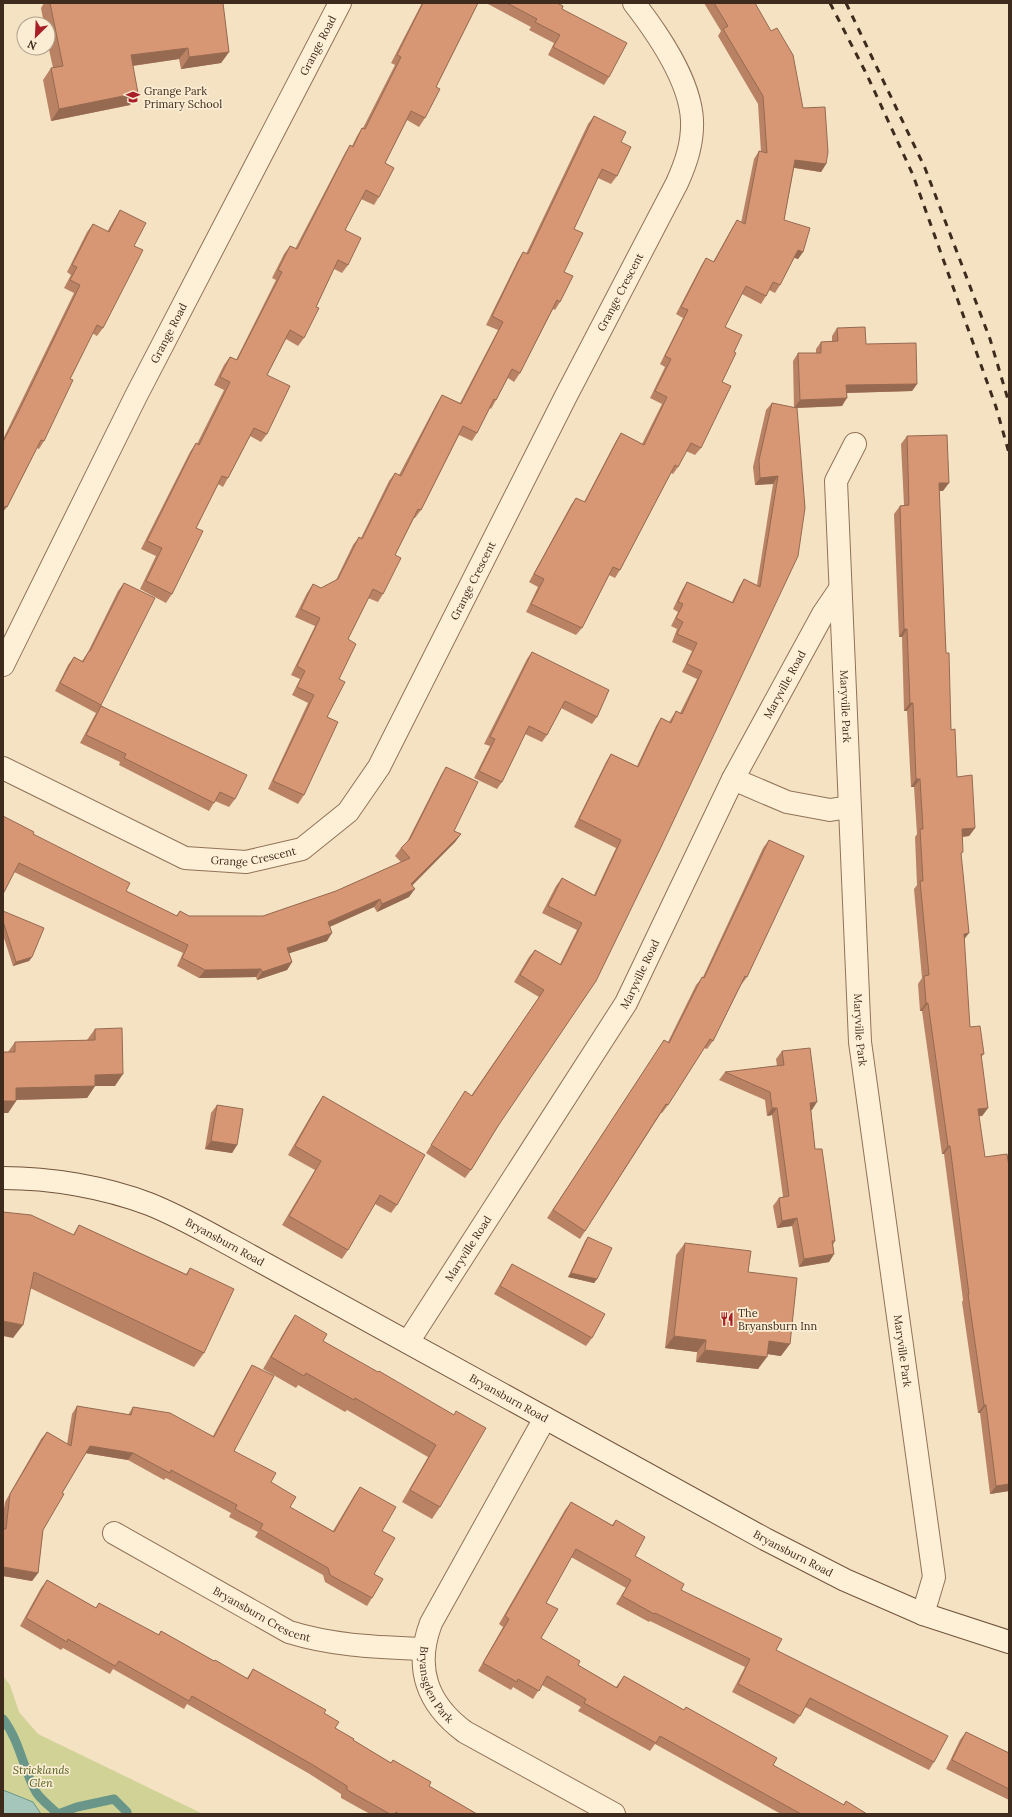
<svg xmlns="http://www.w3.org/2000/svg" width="1012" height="1817" font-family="Lora,serif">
<rect width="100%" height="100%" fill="#f4e2c3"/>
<!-- green -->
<path fill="#d0d395" d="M3,1676L10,1685L19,1712L38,1734L203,1814H3Z"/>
<!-- water -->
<path fill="#a5c6ba" stroke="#6a9689" d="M3,1790L33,1802L41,1814H3Z"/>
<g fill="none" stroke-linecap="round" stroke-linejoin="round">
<!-- stream -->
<path stroke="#6a9689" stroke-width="9" d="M3,1719C20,1741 23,1769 36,1792C41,1800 51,1807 58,1814L77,1807L114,1799L127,1812V1814"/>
<defs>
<g id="minor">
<path id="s1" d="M855,444L836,481L860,1042L934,1577L923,1614"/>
<path id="s2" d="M3,665L136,396L340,3"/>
<path id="s3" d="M3,768L185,858L246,862L302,849L348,812L379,767L566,396L677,183C686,163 693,143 692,120C690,80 658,34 634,3"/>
<path d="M733,779L787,802L830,810L849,807"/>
<path id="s4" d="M408,1342L626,1003L733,779L823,614L840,589"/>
<path id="s5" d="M545,1418L431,1623C414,1668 427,1704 465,1732L614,1814"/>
<path id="s6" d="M114,1533L289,1632C334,1646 377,1647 424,1649"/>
</g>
<g id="secondary">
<path id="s7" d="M3,1178C51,1178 104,1187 149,1204C177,1215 203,1230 229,1244L765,1539L845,1580L923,1614L1009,1642"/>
</g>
</defs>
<!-- minor casing -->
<use href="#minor" stroke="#917257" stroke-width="24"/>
<!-- secondary casing -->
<use href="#secondary" stroke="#72533a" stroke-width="24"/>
<!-- minor -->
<use href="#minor" stroke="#fdf0d7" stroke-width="22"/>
<!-- secondary -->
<use href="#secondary" stroke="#fdf0d7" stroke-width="22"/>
<!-- rail -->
<path stroke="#3f2b1d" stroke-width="3" stroke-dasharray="7 7" stroke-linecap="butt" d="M830,3L867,75L913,175L996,407L1009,453
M846,3L925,168L990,339L1009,403"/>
</g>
<!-- wall -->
<path fill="#b98264" d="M44,3H223L229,52L221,63L181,69L179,59L133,66L130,105L51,121L43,80L51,68H53L48,45V24H44L41,8Z
M422,3H478L436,87L425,118L419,127L407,120L385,163L379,197L374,205L361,199L345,230L348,265L342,273L334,269L316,307L304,338L298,346L286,339L267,375V434L261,442L250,436L228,478L223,487L218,484L196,528L172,594L166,603L140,589L156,556L141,549L190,452L196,443L197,444L224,390L214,385L224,365L230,357L236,360L276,280L272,278L284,254L290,246L295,249L345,153L350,145L352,146L357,136L362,128H363L395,65L391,63Z
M486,3H557L609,77L604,85L548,55L554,43L529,30L531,27Z
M704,3H755L803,108L826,164L821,172L794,168L784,220L803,252L798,259L794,258L780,285L775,293L769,290L766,296L761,304L742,294L725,327L734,352L722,382L701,448L695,455L686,451L678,467L673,474L671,473L620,570L615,578L609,575L582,628L576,635L526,612L538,587L529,582L571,505L576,498L584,502L616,441L621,433L642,444L662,404L650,398L665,367L660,364L683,318L676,314L701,266L706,258L713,262L732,228L737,220L741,223L754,159L759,151L761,152L758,104L718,36L721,31Z
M594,116L621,142L617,176L611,184L598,178L574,229L564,272L560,302L555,310L553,309L520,373L514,382L508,378L496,400L491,409L490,408L477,433L472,441L459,435L421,510L415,518H414L395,555L383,594L378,602L368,598L348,639L339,679L327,717L304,795L298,804L268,789L308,703L292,695L300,679L291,675L315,626L295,617L307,593L313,584L321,588L336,580L353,545L359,537L361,538L389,481L395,473L399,475L437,403L442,395L460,403L498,330L486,325L518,260L523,252L526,254L588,124Z
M120,210L134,246L103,328L97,336L92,333L70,379L44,441L39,449L37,448L7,507L3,512V439L74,293L64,288L71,275L67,272L87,232L93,224L107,232L115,218Z
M837,328L866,344L917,384L912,391L847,393L842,406L795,408L805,508L498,1126L471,1170L465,1178L426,1153L465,1091L471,1096L539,997L514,982L529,957L535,950L560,964L577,930L542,913L556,886L562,878L594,895L616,848L574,827L606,762L611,754L637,766L656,726L661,718L669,722L676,711L680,713L697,679L682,672L692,651L672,642L677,629L671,626L678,612L673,609L682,590L687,582L732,602L739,587L744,579L757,585L773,484L755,485L753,467L766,410L772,403L794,408L793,361L798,353H816V349L821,342L832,341V336Z
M907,436L943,491H939L946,653L951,730L957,777L975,828L969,836L963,837L961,856L964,940L970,1027L984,1054L981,1057L988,1108L982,1116H979L1009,1491L990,1494L980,1413H978L962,1302L963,1300L944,1154H942L922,1011H920L918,984L922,978L914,889L917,885L915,837L917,834L914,787H911L907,711H904L902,637H899L894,514L900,506L904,505L901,444Z
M124,583L101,705L235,799L229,807L215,801L209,811L119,765L120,762L80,743L96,713L55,691L68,665L74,657L82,661L88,652L118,591Z
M532,652L597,717L592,724L561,708L547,735L542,742L525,734L502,782L497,789L474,778L490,746L484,744L527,659Z
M446,767L454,831L461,834L455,842L412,886L409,897L377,912L374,907L330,926L327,941L289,953L292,962L287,970L257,980L256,977L199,978L177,966L183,953L14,872L33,834L126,891L176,916L180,911L189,916H263L336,891L401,862L395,856L401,848L407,842L441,775Z
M769,840L747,977L741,985L713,1041L707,1049L704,1048L668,1105L662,1113H661L580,1239L547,1218L659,1048L664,1040L668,1042L696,985L703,977L763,848Z
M3,911L32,957L29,961L13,966L3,935Z
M95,1029L115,1086H95L87,1098L16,1100V1101L8,1113V1052L15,1042L87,1040Z
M782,1051L812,1110H811L815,1149L835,1241L833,1245L834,1254L829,1262L799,1267L792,1226L777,1228L773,1206L779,1198L783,1197L772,1115L767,1116L765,1100L719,1080L725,1072L777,1066L776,1059Z
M323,1096L397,1205L391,1213L375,1204L348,1250L342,1259L282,1225L315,1170L288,1155L317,1105Z
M217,1105L237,1145L232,1153L205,1149L211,1113Z
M3,1212L73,1235L79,1225L186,1274L190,1268L204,1353L194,1367L30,1288L13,1338Z
M588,1237L597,1279L594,1283L568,1277L585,1241Z
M685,1243L748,1272L781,1356L767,1354L758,1369L696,1362L697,1352L665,1348L676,1255Z
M512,1264L592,1338L586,1346L494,1294L507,1272Z
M295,1315L323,1341L377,1372L454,1415L440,1507L432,1519L402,1502L428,1457L347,1410L345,1412L298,1385L296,1388L263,1369L287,1327Z
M252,1365L234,1451L271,1482L290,1507L333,1531L355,1494L360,1487L382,1531L374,1574L372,1598L367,1606L325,1582L323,1575L255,1537L258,1532L229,1517L231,1513L166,1478L164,1480L128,1460L85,1453L62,1493L43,1530L38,1573L32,1581L3,1576V1515L5,1502L41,1439L47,1432L67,1444L72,1414L77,1406L128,1415L133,1407L213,1436L247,1373Z
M571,1502L612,1525L616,1520L635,1556L681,1590L776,1650L934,1762L929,1770L805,1707L800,1716L794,1724L732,1692L745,1667L650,1621L649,1622L616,1604L626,1588L571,1557L546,1603L541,1638L578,1665L616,1687L624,1676L773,1765L843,1805L846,1801L867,1814H781L655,1744L650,1751L578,1711L581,1707L542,1685L533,1699L513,1687L511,1690L478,1671L503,1627L499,1624L565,1510Z
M47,1580L96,1608L99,1603L158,1635L161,1631L214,1661L247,1678L253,1669L324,1713L335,1728L353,1740L391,1763L393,1760L429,1786L477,1814H370L341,1798V1794L308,1773L187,1704L184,1709L113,1669L110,1674L63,1648L61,1650L20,1626L41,1588Z
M966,1732L1009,1753V1800L946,1769L960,1740Z"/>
<!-- shaded-wall -->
<path fill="#966a51" d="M188,48L179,59L123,67L131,55Z
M229,52L221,63L181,69L189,57Z
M138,93L130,105L51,121L59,109Z
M795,160L826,164L821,172L790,167Z
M798,250L803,252L798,259L793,257Z
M917,384L912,391L841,393L846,385Z
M847,398L842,406L794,408L800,400Z
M778,476L773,484L755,485L760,478Z
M939,483H949L943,491H933Z
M904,629H907L902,637H899Z
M910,703H913L907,711H904Z
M916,779H920L914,787H911Z
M975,828L969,836L956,837L962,829Z
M461,834L455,842L405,892L411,884Z
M415,889L409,897L377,912L382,904Z
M380,899L374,907L323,930L328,922Z
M332,933L327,941L281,956L287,948Z
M969,933L963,941L964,934Z
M32,957L29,961L13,966L16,962Z
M292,962L287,970L257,980L262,972Z
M261,969L256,977L199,978L205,970Z
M926,1003H928L922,1011H920Z
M123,1074L115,1086H88H95L87,1098L8,1100L16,1088L95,1075Z
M3,1101H16L8,1113H3Z
M817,1102L812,1110L804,1111L810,1103Z
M772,1108H777L772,1115L767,1116Z
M988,1108L982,1116L973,1117L978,1109Z
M211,1141L237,1145L232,1153L205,1149Z
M948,1146H950L944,1154H942Z
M797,1218L792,1226L777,1228L782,1221Z
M834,1254L829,1262L799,1267L804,1259Z
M571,1273L597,1279L594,1283L568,1277Z
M3,1321L23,1325L13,1338L3,1336Z
M674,1336L706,1340L697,1352L665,1348Z
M769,1341L790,1344L781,1356L760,1353Z
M705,1350L767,1357L758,1369L696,1362Z
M984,1405H986L980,1413H978Z
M90,1446L133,1453L128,1460L85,1453Z
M1009,1484V1491L990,1494L996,1486Z
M3,1567L38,1573L32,1581L3,1576Z"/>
<!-- building -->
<path fill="#d79774" stroke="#966a51" d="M50,3H223L229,52L189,57L188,48L131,55L138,93L59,109L51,68L63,66Z
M423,3H478L436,87L440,89L425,118L411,111L385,163L394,168L379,197L366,190L345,230L361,238L348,265L338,260L316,307L319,308L304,338L290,330L267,375L290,386L267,434L254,428L228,478L222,476L196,528L203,531L172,594L146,581L162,548L147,541L196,443L199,445L230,382L220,377L230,357L237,360L282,272L278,270L290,246L297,249L350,145L353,147L362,128L365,129L401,57L397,55Z
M507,3H557L563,6L562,9L627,43L609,77L553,47L560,35L535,22L537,19Z
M714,3H755L771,31L777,28L793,55L803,108L825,107L828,152L826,164L795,160L784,220L810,228L803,252L798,250L780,285L773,282L766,296L746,286L725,327L742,335L734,352L736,353L722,382L731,386L701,448L691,443L678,467L675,465L620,570L613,567L582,628L531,604L544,579L534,574L576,498L585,502L621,433L644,445L667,397L655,391L671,359L665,356L688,310L681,307L706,258L714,262L737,220L745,224L759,151L767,153L763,96L723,29L728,26Z
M594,116L626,132L621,142L631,147L617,176L602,169L574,229L583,233L564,272L573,276L560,302L557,300L520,373L512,369L496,400L494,399L477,433L463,426L421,510L418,509L395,555L401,558L383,594L373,589L348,639L356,644L339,679L345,682L327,717L338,722L304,795L273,781L314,695L297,687L305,671L297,666L320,618L301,609L313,584L321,588L338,579L359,537L362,539L395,473L401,476L442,395L461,404L503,322L492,316L523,252L528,254Z
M120,210L146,223L134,246L143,250L103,328L97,325L70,379L73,380L44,441L41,440L7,507L5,506L3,511V442L18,413L80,285L70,280L77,267L72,265L93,224L109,232Z
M865,327L866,344L916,343L917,384L846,385L847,398L800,400L798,353H821V342L838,341L837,328Z
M772,403L797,408L805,508L798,556L662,845L596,981L498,1126L471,1170L431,1145L465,1091L472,1096L544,990L520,975L535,950L561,965L582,923L548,906L562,878L595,896L621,840L579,819L611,754L638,767L661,718L671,723L676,711L682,714L702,671L687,664L697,643L677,634L683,622L676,618L683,604L678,602L687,582L733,603L744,579L760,587L778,476L760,478L759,460Z
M947,435L949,483H939L946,653H949L951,730L955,729L957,777L972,775L975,828L962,829L963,852L961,853L969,933L964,934L970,1027L980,1026L984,1054H981L988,1108L978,1109L985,1157L1007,1154L1009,1166V1484L996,1486L986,1405H984L968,1294H969L950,1146H948L928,1003H926L924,976L929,975L920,881H923L920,829H923L920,779H916L913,703H910L907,629H904L900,506L909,505L907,436Z
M124,583L155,598L101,705L60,683L74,657L83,662L89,651H90Z
M532,652L609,690L597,717L565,701L547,735L529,726L502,782L479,771L495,739L490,737Z
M101,706L247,775L235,799L220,792L214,803L124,758L126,754L86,735Z
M446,767L478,782L454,831L461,834L411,884L415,889L382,904L380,899L328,922L332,933L287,948L292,962L262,972L261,969L205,970L182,958L188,945L19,863L3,894V816L34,832L33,834L130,883L126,891L177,916L180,911L189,916H263L336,891L410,858L401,848L410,839Z
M769,840L804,856L747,977L745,976L713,1041L710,1039L668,1105L666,1104L585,1231L553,1210L664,1040L669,1043L702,977L704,978Z
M3,911L44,928L32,957L16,962L3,921Z
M122,1028L123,1074L95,1075V1086L16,1088V1101H3V1052H15V1042L95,1040V1029Z
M810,1048L817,1102L810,1103L815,1149H822L835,1241H832L834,1254L804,1259L797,1218L782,1221L779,1198L789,1196L777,1108H772L770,1092L725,1072L784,1065L782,1051Z
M323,1096L425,1155L397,1205L380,1195L348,1250L289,1216L321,1161L295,1146Z
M217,1105L243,1109L237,1145L211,1141Z
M3,1212L31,1215L74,1235L79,1225L187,1275L190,1268L234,1289L204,1353L34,1272L23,1325L3,1321Z
M588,1237L612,1248L597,1279L571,1273Z
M685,1243L751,1251L748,1272L797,1278L790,1344L769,1341L767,1357L705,1350L706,1340L674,1336Z
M512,1264L605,1314L592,1338L500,1286Z
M295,1315L327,1334L323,1341L378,1372L379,1371L454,1415L456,1411L486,1428L440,1507L410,1490L436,1445L355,1398L354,1400L306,1373L304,1376L271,1357Z
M252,1365L274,1376L234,1451L276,1473L271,1482L296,1497L290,1507L334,1532L360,1487L396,1507L382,1531L395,1538L374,1574L383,1579L372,1598L330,1575L328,1568L260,1529L263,1524L235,1509L237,1505L171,1470L170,1473L133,1453L90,1446L62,1493L64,1494L43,1530L38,1573L3,1567V1529H6L10,1494L47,1432L71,1446L77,1406L131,1415L133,1407L170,1413L214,1437Z
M571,1502L613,1526L616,1520L645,1537L635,1556L684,1584L681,1590L782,1639L776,1650L948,1736L934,1762L810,1698L800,1716L738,1684L750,1659L655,1613L654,1614L622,1596L631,1580L576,1549L546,1603L558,1609L541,1638L580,1661L578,1665L617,1688L624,1676L684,1710L686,1707L777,1758L773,1765L844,1805L846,1801L867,1814H801L660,1736L656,1743L584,1703L586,1699L547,1676L539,1691L518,1679L517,1682L483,1663L509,1619L505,1616Z
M47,1580L96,1608L99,1603L159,1635L161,1631L214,1661L215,1660L248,1679L253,1669L326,1710L324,1713L339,1722L335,1728L354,1739L353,1740L391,1763L393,1760L431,1782L429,1786L477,1814H399L396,1812L395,1814H390L347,1790V1786L313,1765L192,1696L189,1701L119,1661L115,1666L68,1639L67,1642L26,1618Z
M966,1732L1009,1753V1789L952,1760Z"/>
<!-- icons -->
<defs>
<symbol id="school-bare" viewBox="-9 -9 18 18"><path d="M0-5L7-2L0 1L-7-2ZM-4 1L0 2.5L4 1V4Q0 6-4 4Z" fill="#a81f27" stroke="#faedd3" stroke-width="2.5" paint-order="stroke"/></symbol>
<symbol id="restaurant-bare" viewBox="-9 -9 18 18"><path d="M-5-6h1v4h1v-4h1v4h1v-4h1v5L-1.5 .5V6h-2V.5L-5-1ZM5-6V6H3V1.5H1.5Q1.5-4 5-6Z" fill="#a81f27" stroke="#faedd3" stroke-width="2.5" paint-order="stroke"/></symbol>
</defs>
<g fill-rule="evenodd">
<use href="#school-bare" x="123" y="87" width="20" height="20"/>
<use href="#restaurant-bare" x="717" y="1309" width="20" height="20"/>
</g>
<g text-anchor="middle" stroke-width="3.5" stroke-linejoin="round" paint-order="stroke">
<!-- street labels -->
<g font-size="11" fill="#3f2b1d" stroke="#faedd3">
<text dy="4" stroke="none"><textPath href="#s2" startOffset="695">Grange Road</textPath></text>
<text dy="4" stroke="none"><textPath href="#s3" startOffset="968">Grange Crescent</textPath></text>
<text dy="4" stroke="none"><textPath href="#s2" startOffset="371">Grange Road</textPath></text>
<text dy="4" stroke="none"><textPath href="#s3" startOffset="644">Grange Crescent</textPath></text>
<text dy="4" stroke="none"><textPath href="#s4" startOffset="759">Maryville Road</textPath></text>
<text dy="4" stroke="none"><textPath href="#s1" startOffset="267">Maryville Park</textPath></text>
<text dy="4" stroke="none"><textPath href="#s3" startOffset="272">Grange Crescent</textPath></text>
<text dy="4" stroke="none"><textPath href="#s4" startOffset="435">Maryville Road</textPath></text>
<text dy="4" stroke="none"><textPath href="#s1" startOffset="591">Maryville Park</textPath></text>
<text dy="4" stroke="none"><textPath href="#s7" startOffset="234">Bryansburn Road</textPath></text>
<text dy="4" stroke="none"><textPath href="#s4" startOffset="111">Maryville Road</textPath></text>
<text dy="4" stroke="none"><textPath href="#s1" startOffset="915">Maryville Park</textPath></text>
<text dy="4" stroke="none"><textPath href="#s7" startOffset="558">Bryansburn Road</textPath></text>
<text dy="4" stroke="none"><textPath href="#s7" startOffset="882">Bryansburn Road</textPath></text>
<text dy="4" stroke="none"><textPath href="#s6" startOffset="169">Bryansburn Crescent</textPath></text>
<text dy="4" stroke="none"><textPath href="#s5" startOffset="300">Bryansglen Park</textPath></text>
</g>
<!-- poi labels -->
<g font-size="11" fill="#3f2b1d" stroke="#faedd3" text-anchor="start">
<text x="144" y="95">Grange Park<tspan x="144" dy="13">Primary School</tspan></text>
<text x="738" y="1317">The<tspan x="738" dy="13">Bryansburn Inn</tspan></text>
</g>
<!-- park labels -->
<g font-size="11" font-style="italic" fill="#525e20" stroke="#faedd3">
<text x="41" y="1774">Stricklands<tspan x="41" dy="13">Glen</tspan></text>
</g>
</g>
<!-- border -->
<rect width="1012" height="1817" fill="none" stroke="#3f2b1d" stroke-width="8"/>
<!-- north arrow -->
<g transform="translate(36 36) rotate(204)"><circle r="19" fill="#faedd3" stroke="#af9f8a"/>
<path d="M0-3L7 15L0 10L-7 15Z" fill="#a81f27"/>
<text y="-6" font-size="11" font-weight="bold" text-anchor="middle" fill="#3f2b1d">N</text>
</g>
</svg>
